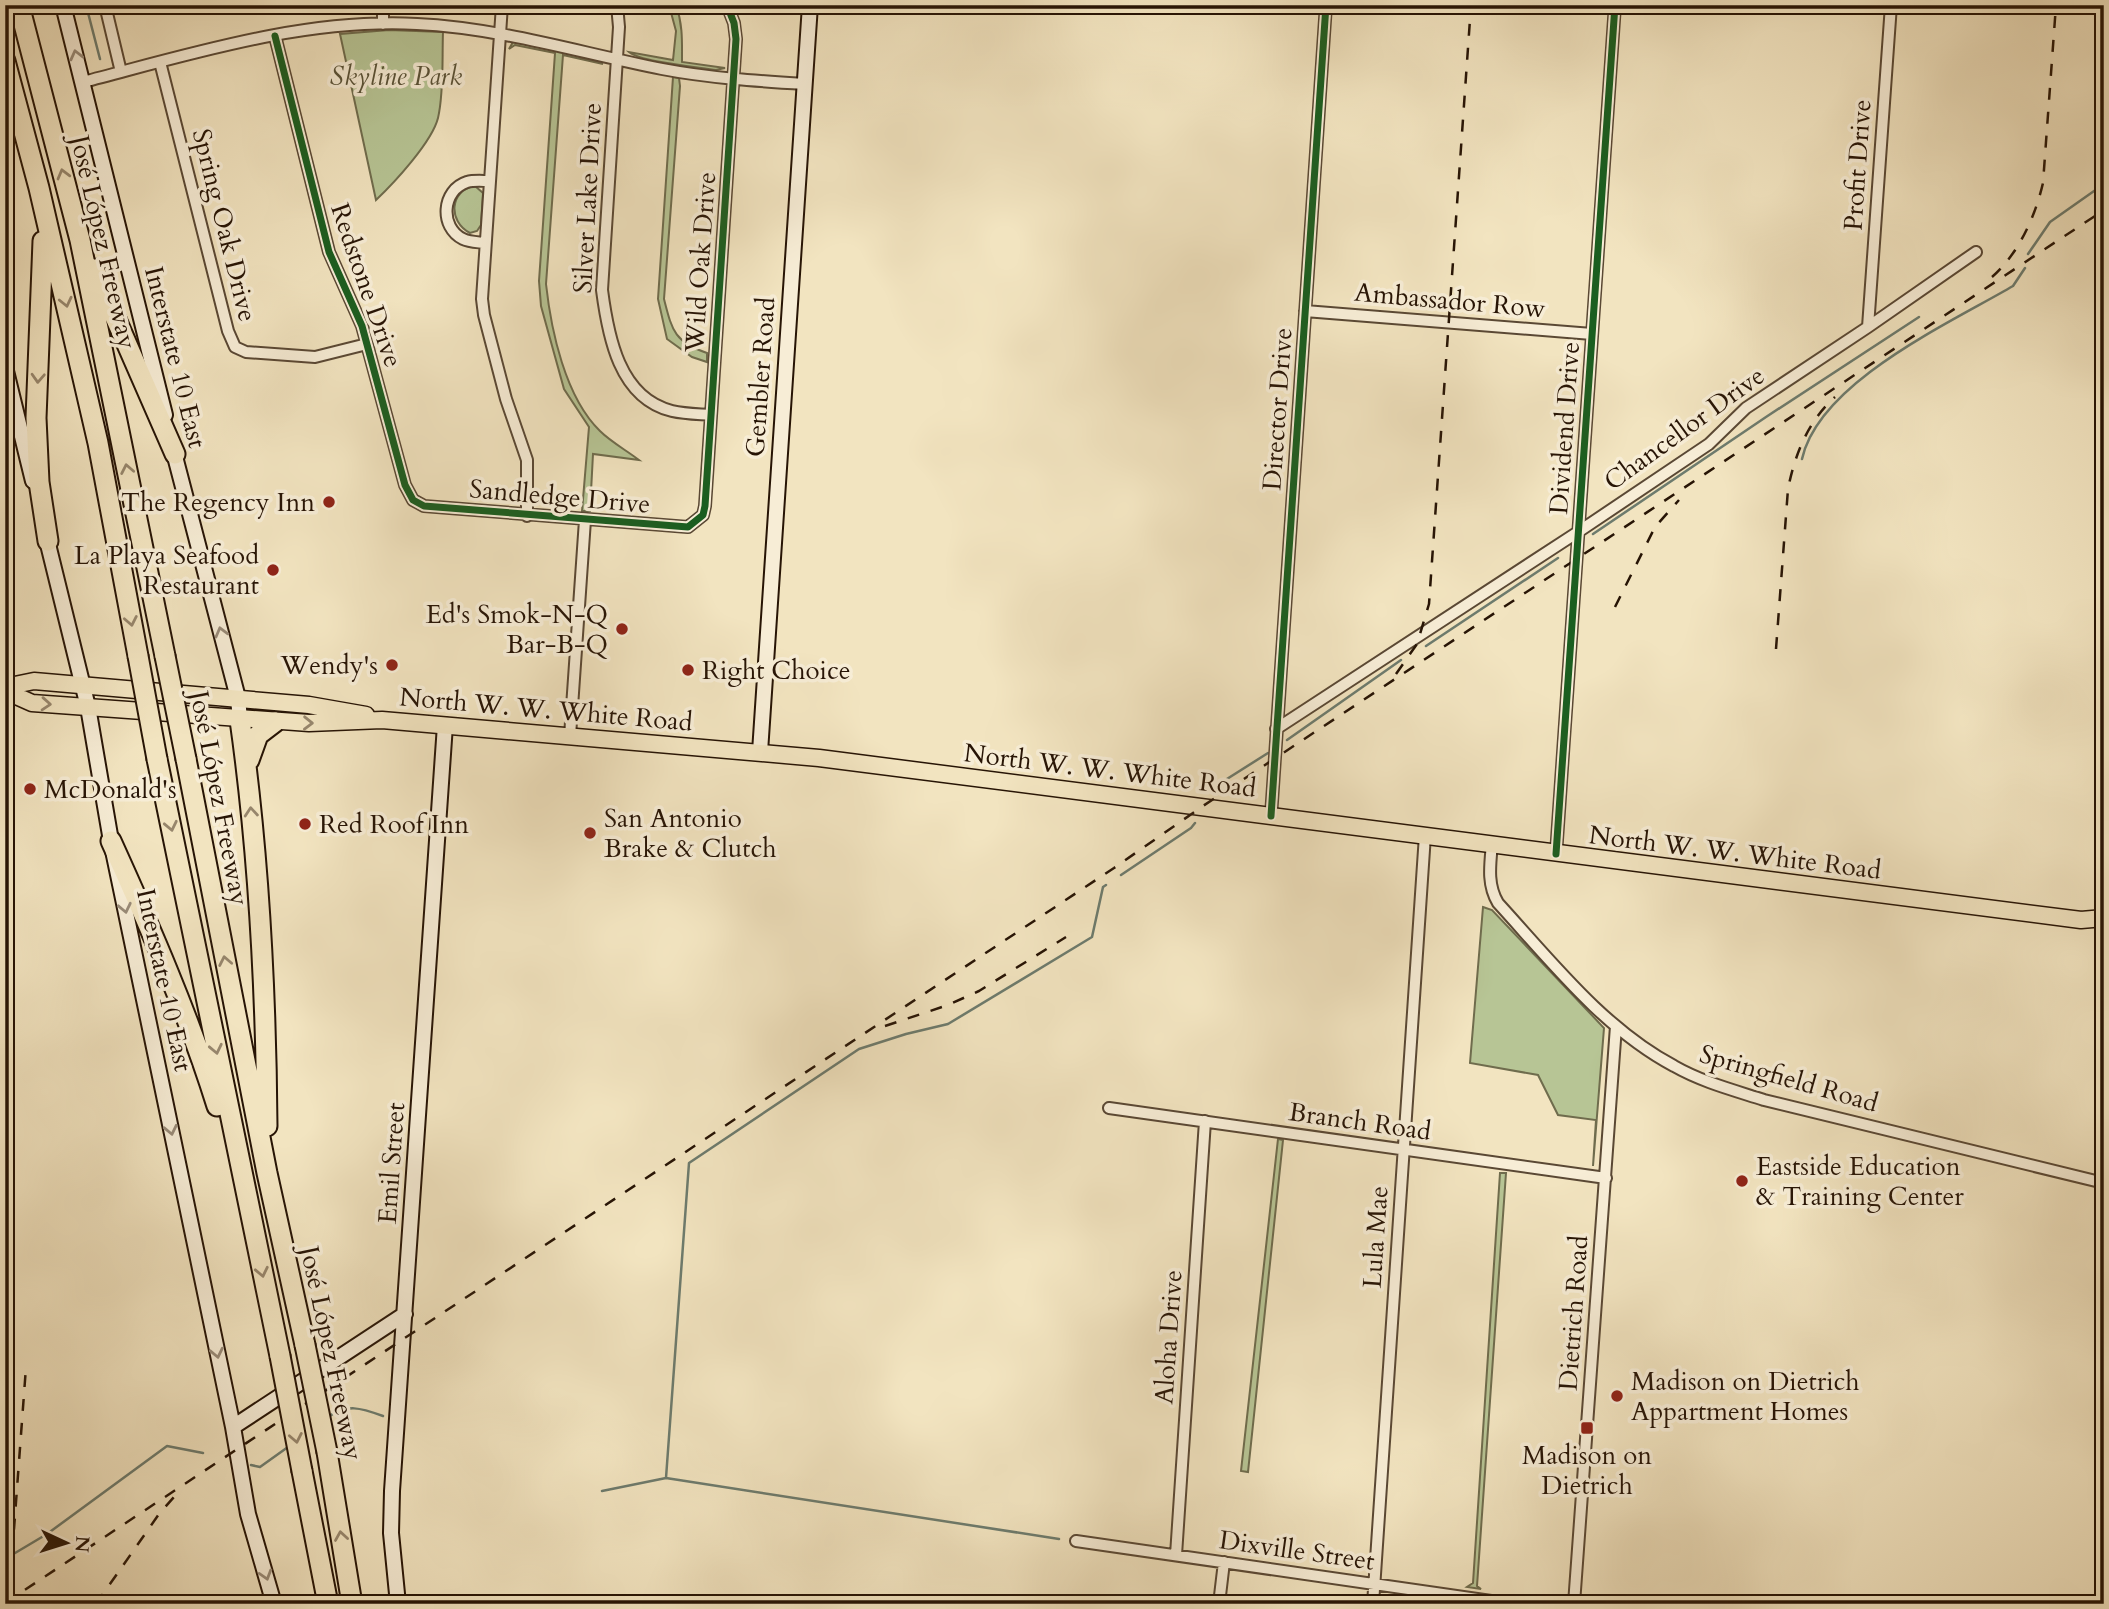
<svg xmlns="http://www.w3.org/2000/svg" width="2109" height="1609" font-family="Cardo,serif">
<rect width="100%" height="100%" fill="#f2e4c0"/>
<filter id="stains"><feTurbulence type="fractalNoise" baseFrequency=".00286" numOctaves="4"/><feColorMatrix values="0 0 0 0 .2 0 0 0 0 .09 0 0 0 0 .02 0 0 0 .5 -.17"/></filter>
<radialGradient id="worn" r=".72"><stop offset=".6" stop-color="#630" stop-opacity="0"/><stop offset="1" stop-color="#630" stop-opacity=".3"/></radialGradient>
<!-- green -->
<path fill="#b7c595" stroke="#6f6c4d" stroke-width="2" d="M669,5H676C683,25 682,42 682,62L725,68L716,70C698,67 640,62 629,52L673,60L676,31Z
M389,30L443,32C442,58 444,93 438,118C432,142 394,183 376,200L340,34Z
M521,41L556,49L603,64L563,55L546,284C551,330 565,397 600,431C611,442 626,450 639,460L593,454L590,511H582L589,427L564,389L541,306L539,281L555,53L515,45L509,49L513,42Z
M673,77L679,78L680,86L664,299C672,330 674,342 707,353V362L692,357L667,339L658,299Z
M475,186L483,193L481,225L477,231L470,233C448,222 449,190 475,186Z
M1483,907L1492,910L1604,1028L1593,1166L1596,1120L1558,1115L1538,1075L1470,1063Z
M1278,1139L1283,1140L1248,1472L1241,1471Z
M1500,1173H1506L1477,1586L1481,1589L1467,1587L1473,1583Z"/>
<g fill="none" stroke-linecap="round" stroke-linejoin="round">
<!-- stream -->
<path stroke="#6d7b6d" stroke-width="2.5" d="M86,5L100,59
M2028,254L2050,222L2104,184
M1802,459C1819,382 1950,323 2013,286L2025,268
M1593,534L1766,417L1919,317
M1426,646L1558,558
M1287,740L1401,660
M1219,784L1268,753
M1121,875L1191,828L1195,823
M327,1418C347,1403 361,1408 383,1416
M251,1465L260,1467L288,1447
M666,1478L689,1163L859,1049L906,1034L948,1024L1092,937L1103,887L1106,885
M602,1491L666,1478L1059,1539
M5,1559L47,1534L167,1446L203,1453
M5,1571L12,1555"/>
<defs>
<path id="minor" d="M105,5L121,72
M502,5L482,299L484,315L506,399L527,460V516
M617,5L619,27L602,290C608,336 619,398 672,411C685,414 698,414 711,415
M383,24V5
M275,36L329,252L362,326L405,485L413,500L424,506L688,527L703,515L705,506L736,39L734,23L727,5
M160,62L228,331L235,347L246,352L315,357L367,344
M83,82C191,54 304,18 417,24C501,28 580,53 662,69C709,78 757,81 805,84
M485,243C477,242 469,242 463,239C439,227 442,190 467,182C474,180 482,181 489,181
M1305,311L1592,334
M1868,327L1891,5
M1276,729L1578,532L1709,444L1746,408L1868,327L1976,252
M570,736L585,520
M1271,816L1326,5
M1492,844C1490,865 1487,885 1498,903C1551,961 1604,1029 1674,1066C1702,1082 1733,1090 1764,1100L2104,1183
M1556,854L1615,5
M1109,1108L1606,1178
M1076,1541L1512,1604
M1176,1555L1205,1121
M1219,1604L1224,1562
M1373,1604L1425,835
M1574,1604L1616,1026"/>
<path id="secondary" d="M63,5L165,415
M5,367L33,481
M172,445L238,698L240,720
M45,532L88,707L111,841L233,1427L248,1514L274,1604
M760,752L810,5
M233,1427L405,1314
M398,1604L391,1533L392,1491L445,725"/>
<path id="primary" d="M5,687L34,681L309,705L366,715
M5,691L32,703L309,723L382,720L819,758L2081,920L2104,918"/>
<path id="motorway" d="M19,5L80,240L165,656
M5,61L39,188L98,443L138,656
M43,241L36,418L39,482L48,541
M94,269L175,454
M240,720C259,854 266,990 267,1126
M157,759L280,1356
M186,759L267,1173L305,1345
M249,760L258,735L275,722
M111,841C150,927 189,1016 217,1106
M327,1452L352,1604
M302,1471L328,1604"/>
</defs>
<!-- minor casing -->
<use href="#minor" stroke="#5a4834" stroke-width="14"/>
<!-- secondary casing -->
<use href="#secondary" stroke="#271405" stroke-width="18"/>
<!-- primary casing -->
<use href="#primary" stroke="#271405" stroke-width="19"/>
<!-- motorway casing -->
<use href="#motorway" stroke="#271405" stroke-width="23"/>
<!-- minor -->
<use href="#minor" stroke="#f7edd6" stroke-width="10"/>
<!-- secondary -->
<use href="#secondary" stroke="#f7edd6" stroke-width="14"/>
<!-- primary -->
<use href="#primary" stroke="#f2e4c0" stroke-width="16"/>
<!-- motorway -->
<use href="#motorway" stroke="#f2e4c0" stroke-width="19"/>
<!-- rail -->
<path stroke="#271405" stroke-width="2.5" stroke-dasharray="12 12" stroke-linecap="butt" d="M1992,277C2019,253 2035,217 2043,183L2056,5
M1615,607L1655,527L1679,500
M1776,649L1788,489C1795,454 1808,421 1835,397
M1396,674L1417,644L1429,604L1471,5
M885,1026L948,1005L979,991L1066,937
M5,1553L14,1529L26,1367
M5,1603L1114,868L1203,806L2104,210
M96,1604L159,1514L174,1497"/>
<defs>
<path id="motorway-bridge" d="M138,656L157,759
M165,656L186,759
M305,1345L327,1452
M280,1356L302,1471"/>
</defs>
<!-- motorway-bridge casing -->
<use href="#motorway-bridge" stroke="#271405" stroke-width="23" stroke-linecap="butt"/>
<!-- motorway-bridge -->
<use href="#motorway-bridge" stroke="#f2e4c0" stroke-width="19"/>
<defs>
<path id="cycleway" d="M275,36L329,252L362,326L405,485L413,500L424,506L688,527L703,515L705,506L736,39L734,23L727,5
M1271,816L1326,5
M1556,854L1615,5"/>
</defs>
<!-- cycleway casing -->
<use href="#cycleway" stroke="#f7edd6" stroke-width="11"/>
<!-- cycleway -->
<use href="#cycleway" stroke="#1b5e20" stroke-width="7"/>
</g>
<!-- one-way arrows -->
<defs><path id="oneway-chevron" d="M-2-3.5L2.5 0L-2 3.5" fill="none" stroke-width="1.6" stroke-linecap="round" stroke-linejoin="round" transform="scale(1.75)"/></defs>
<g stroke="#998b78">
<use href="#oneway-chevron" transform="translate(76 55) rotate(-104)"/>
<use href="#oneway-chevron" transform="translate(221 632) rotate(-105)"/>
<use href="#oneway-chevron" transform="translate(125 908) rotate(78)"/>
<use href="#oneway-chevron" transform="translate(171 1130) rotate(78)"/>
<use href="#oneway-chevron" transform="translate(217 1353) rotate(78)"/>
<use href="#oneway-chevron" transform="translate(266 1575) rotate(73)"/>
</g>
<g stroke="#97866c">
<use href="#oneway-chevron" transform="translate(63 174) rotate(-105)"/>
<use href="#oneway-chevron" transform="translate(66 302) rotate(77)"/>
<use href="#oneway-chevron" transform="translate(38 378) rotate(93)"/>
<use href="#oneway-chevron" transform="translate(127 469) rotate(-101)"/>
<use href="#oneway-chevron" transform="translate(131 621) rotate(79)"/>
<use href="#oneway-chevron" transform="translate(46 704) rotate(4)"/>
<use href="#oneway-chevron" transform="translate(308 723) rotate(1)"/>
<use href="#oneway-chevron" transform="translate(251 812) rotate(-95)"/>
<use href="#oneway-chevron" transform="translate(171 826) rotate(78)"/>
<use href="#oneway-chevron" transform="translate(225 961) rotate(-101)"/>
<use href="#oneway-chevron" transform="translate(216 1049) rotate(78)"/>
<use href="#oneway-chevron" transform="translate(262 1272) rotate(78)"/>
<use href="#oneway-chevron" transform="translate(296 1438) rotate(79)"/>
<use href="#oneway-chevron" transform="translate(341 1536) rotate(-99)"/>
</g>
<!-- markers -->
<g fill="#8f2418" stroke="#f7edd6" stroke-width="2.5">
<circle cx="329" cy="502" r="7"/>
<circle cx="273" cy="570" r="7"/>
<circle cx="622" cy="629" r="7"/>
<circle cx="392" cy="665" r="7"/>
<circle cx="688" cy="670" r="7"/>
<circle cx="30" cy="789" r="7"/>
<circle cx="305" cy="824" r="7"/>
<circle cx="590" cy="833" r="7"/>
<circle cx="1742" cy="1181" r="7"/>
<circle cx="1617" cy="1396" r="7"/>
<rect x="1580" y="1421" width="14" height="14" rx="3.5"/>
</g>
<g text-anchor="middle" stroke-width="7" stroke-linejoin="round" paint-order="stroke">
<!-- park labels -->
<g font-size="26" font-style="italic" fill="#595237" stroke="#f7edd6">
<text x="396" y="85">Skyline Park</text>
</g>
<!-- street labels -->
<g font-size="26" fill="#271405" stroke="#f7edd6">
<text transform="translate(1857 165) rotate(-86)" y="9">Profit Drive</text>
<text transform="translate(587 198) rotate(-87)" y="9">Silver Lake Drive</text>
<text transform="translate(225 225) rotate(76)" y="9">Spring Oak Drive</text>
<text transform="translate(104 242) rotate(77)" y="9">José López Freeway</text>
<text transform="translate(700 262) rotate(-86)" y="9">Wild Oak Drive</text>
<text transform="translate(367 285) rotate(71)" y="9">Redstone Drive</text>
<text transform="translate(1450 300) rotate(5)" y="9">Ambassador Row</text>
<text transform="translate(176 357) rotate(76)" y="9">Interstate 10 East</text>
<text transform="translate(760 377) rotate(-86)" y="9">Gembler Road</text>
<text transform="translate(1277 409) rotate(-86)" y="9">Director Drive</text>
<text transform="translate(1564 428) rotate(-86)" y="9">Dividend Drive</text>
<text transform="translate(1684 428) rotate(-36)" y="9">Chancellor Drive</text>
<text transform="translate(560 496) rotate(5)" y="9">Sandledge Drive</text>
<text transform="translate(546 709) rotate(5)" y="9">North W. W. White Road</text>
<text transform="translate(1110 770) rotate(7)" y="9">North W. W. White Road</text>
<text transform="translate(220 798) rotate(79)" y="9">José López Freeway</text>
<text transform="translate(1735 852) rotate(7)" y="9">North W. W. White Road</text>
<text transform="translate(165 980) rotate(78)" y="9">Interstate 10 East</text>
<text transform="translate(1789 1078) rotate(16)" y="9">Springfield Road</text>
<text transform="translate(1360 1121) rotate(8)" y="9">Branch Road</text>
<text transform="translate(391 1163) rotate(-86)" y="9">Emil Street</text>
<text transform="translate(1375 1237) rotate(-86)" y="9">Lula Mae</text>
<text transform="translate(1573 1313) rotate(-86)" y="9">Dietrich Road</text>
<text transform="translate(1168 1337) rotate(-86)" y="9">Aloha Drive</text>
<text transform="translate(332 1353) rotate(78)" y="9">José López Freeway</text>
<text transform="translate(1297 1550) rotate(8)" y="9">Dixville Street</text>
</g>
<!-- poi labels -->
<g font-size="26" fill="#271405" stroke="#f7edd6" text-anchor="start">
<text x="315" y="511" text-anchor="end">The Regency Inn</text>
<text x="259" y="564" text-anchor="end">La Playa Seafood<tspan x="259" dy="30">Restaurant</tspan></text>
<text x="608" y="623" text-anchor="end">Ed's Smok-N-Q<tspan x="608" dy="30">Bar-B-Q</tspan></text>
<text x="378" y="674" text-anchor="end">Wendy's</text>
<text x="702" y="679">Right Choice</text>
<text x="44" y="798">McDonald's</text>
<text x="604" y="827">San Antonio<tspan x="604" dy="30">Brake &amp; Clutch</tspan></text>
<text x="319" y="833">Red Roof Inn</text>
<text x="1756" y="1175">Eastside Education<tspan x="1756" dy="30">&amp; Training Center</tspan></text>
<text x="1631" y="1390">Madison on Dietrich<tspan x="1631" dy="30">Appartment Homes</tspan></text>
<text x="1587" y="1464" text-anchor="middle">Madison on<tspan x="1587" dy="30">Dietrich</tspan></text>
</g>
</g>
<!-- margin -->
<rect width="2109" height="1609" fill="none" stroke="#f2e4c0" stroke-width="28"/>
<rect x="7" y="7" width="2095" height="1595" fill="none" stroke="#271405" stroke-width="3.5"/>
<rect x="14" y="14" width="2081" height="1581" fill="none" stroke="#271405" stroke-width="2"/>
<!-- north arrow -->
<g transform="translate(66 1543) rotate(94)" stroke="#f7edd6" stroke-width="5" paint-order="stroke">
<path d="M0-5L12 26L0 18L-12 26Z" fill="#271405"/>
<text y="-10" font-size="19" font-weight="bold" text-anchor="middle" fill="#271405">N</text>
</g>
<rect width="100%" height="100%" filter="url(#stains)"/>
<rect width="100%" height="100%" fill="url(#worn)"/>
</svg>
